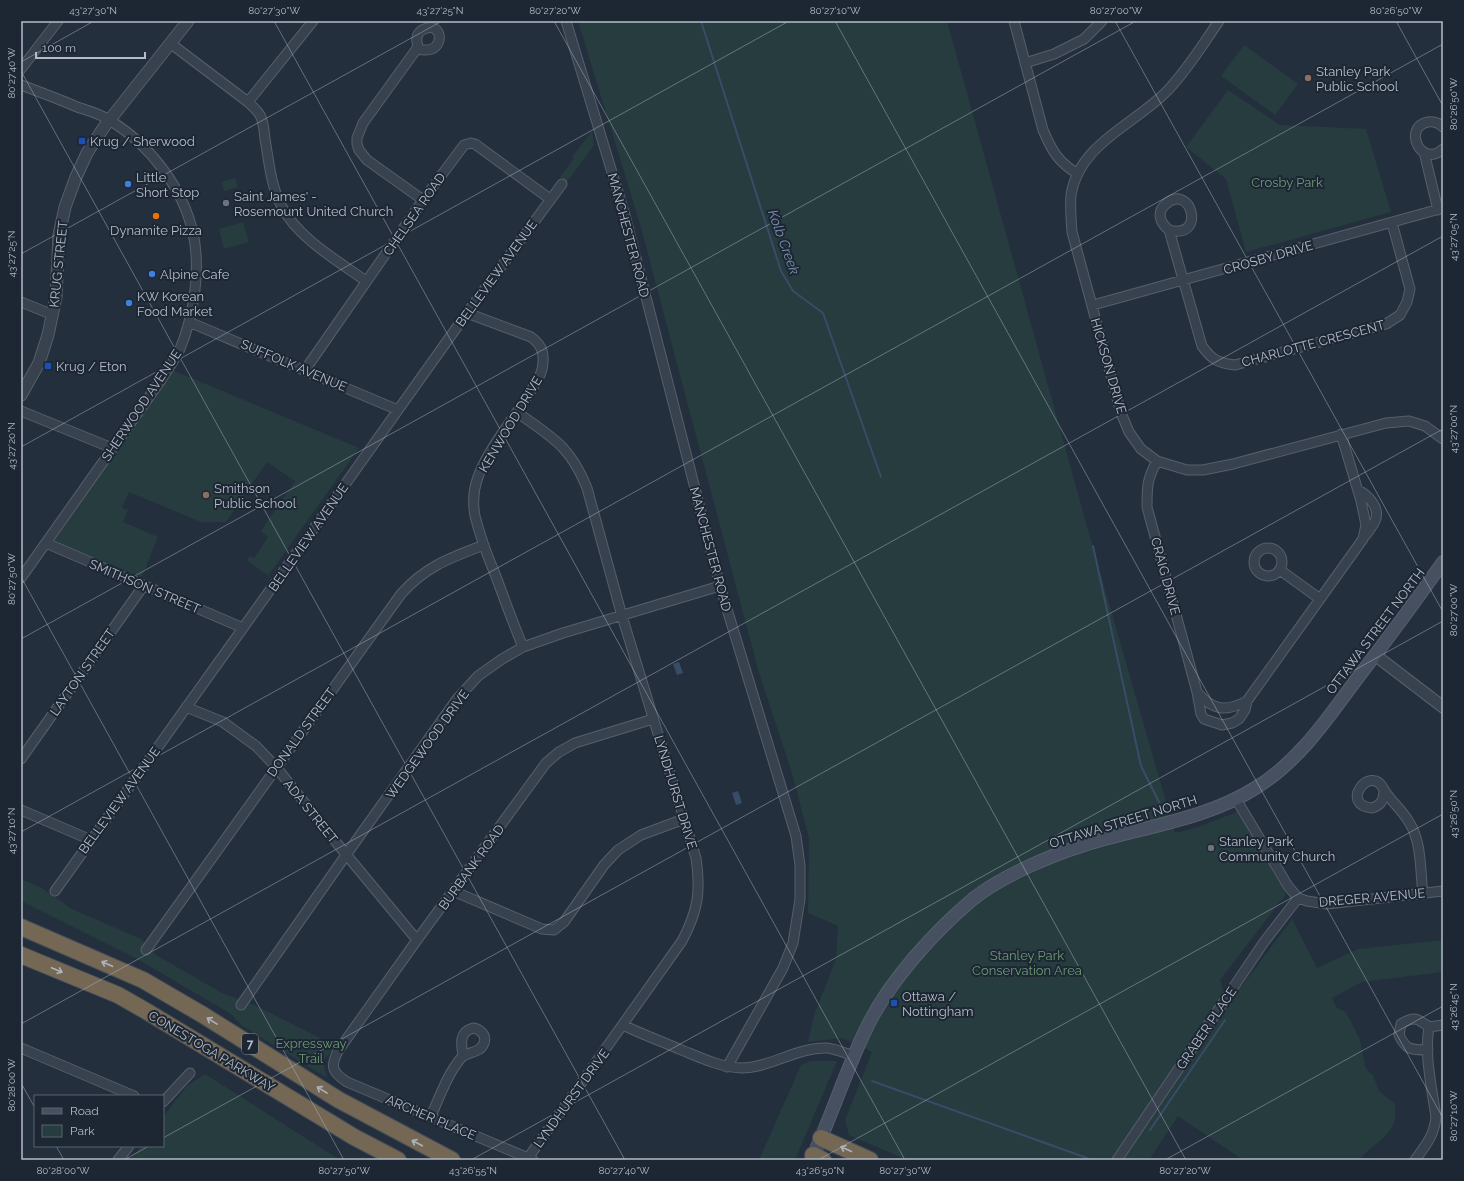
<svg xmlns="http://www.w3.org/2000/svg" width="1464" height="1181" font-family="Raleway,sans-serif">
<rect width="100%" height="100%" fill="#242f3e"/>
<!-- green -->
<path fill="#263c3f" d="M578,21H947L1090,537L1175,833L1198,827L1237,812L1286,894L1220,980L1224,992L1233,998L1292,919L1317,968L1358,949L1443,940V972L1362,982L1332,998L1337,1008L1346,1012L1360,1040L1365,1065L1367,1070L1373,1075L1379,1091L1395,1104C1400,1135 1375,1140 1359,1160H1243L1178,1116L1149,1160H907L849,1135L845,1120L872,1052L842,1038L808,1042L814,1015L836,959L838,926L808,913L809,838L791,770L759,673L640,224Z
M1244,45L1298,84L1275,115L1221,76Z
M1228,90L1280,125L1366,129L1391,212L1246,252L1226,179L1186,147Z
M592,131L594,145L567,182L560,177L574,158L572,157Z
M235,178L238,187L224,191L222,182Z
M243,222L249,242L224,249L219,229Z
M172,370L359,448L268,576L247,560L250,556L254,558L268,537L261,531L295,481L267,462L226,522H201L129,492L122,508L128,510L123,522L158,537L142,577L54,542Z
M21,879L42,888L72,909L141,939L156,955L222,993L252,1004L336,1046L323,1061L327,1078L241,1025L231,1014L139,960L21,901Z
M811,1061H837L795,1160H759L801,1065Z
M205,1074L340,1160H130L141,1146H163V1117L187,1086Z"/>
<!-- water -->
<path fill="#394c67" d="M679,662L683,673L677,675L673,664Z
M738,791L742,803L736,805L732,793Z"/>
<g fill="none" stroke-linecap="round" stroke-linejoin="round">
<!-- stream -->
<path stroke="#394c67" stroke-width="2" d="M701,21L781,271L793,291L823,313L881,477
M1093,546L1141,766L1161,806
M872,1081L1087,1158L1089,1160
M1150,1130L1225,1020"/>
<defs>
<path id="minor" d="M566,21L625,215L720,586L796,836L800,865V899L793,943L783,968L727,1067
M1014,21L1043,130C1052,151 1058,162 1078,174
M1219,21C1203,44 1188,69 1168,90C1136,124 1079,143 1071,195C1070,207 1071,220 1072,232L1121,413L1129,432L1141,449L1157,461L1187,470H1203L1233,464L1386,423L1409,421L1425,426L1443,439
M170,43L248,102C252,106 257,110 260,115C264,123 264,131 265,139C269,162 271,187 282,207C298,238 338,261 366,281
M416,49C421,50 427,51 432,49C445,43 440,20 422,30C419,32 417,34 417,38C416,41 418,44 418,47L363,123L357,138V144L359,150L367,160L423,200
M1025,63L1054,54L1084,39L1102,21
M21,69L58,21
M21,85C40,92 59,99 77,107C89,111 101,114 111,121C150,145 183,188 193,233C201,269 194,315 180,349C175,360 167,370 161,380L21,578
M248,102L313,21
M1443,127C1439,123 1434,121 1428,122C1402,127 1421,169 1443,149
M1424,152L1438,210
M1169,230C1207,240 1191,182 1166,204C1156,212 1160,223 1169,230L1202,346C1212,360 1218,363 1235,365L1386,324L1400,315L1407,302L1410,289L1392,223
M21,302L53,315
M1093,305L1443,208
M467,313L531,337C540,344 544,350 543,362C543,373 536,383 530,392C514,419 486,451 477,480C473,492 473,505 475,516C480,536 487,555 495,574C504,598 513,623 523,647
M189,322L398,410
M305,370L423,200L464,145L471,143L475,144L550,199
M21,411L112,448
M518,413C553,438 570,446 587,488L622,616L696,858C701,891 698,911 682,941L528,1158
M1157,461C1147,479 1147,487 1147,507L1197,692C1213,711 1226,712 1247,701L1363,539L1366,525L1361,501L1341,434
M1358,490C1368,495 1381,508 1375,521C1373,526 1369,530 1366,535
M46,543L243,628
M1254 562a14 14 0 1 1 28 0a14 14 0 1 1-28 0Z
M1280,570L1320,599
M1197,692L1201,714L1204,719L1222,725L1232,723L1239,719L1245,710L1247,701
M186,707L223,722L256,746L276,767L340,847L417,940
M21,759L144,585
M1384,792C1383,801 1381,805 1372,808C1339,805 1370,764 1383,788C1389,800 1402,809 1409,822C1422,842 1420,870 1423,894
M1236,799L1288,886L1298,898L1307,901L1327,904L1443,891
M21,810L91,840
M55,891L243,628L467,313L562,184
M453,891L542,929L554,930L564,922L604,865L618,850L641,835L684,819
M146,950L401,594C426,566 450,558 484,545
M241,1005L346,855L457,699L478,676L502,659L523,647L563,633L720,586
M623,1025C641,1034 661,1041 679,1049C699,1057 719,1067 741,1068C770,1068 797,1047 827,1048C836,1049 845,1053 854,1056
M21,1048L134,1096
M1428,1050C1411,1050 1406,1050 1399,1035L1401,1024C1414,1016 1417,1018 1429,1027L1443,1025
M163,1102L190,1073
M431,1116C440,1096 447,1075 461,1058C467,1051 480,1054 484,1043C487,1035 480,1029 473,1028C459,1032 461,1043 463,1056
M118,1160L129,1146
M533,1160L347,1082C332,1072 330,1067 338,1051L417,940L546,763L559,752L575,743L653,719
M1117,1160L1264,942L1298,898
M1415,1160C1426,1145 1434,1136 1436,1117C1432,1088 1424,1056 1429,1027"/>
<path id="tertiary" d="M21,395L39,363L48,335L56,297L59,235L65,207L76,177L87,153L104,127L188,21
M1375,655L1443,707"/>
<path id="secondary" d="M811,1160C832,1116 846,1069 868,1025C891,979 934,932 973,899C1002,876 1049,856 1084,845C1141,827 1206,820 1257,787C1299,761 1327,719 1356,680C1386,641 1415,602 1443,562"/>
<path id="motorway" d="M21,927L143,980L203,1015L339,1100L452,1160
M21,955L118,995L146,1011L354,1137L398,1160
M821,1138L870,1160
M813,1155L823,1160"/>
</defs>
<!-- minor casing -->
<use href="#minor" stroke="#565f6c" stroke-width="11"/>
<!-- tertiary casing -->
<use href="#tertiary" stroke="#565f6c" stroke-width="13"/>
<!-- secondary casing -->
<use href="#secondary" stroke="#565f6c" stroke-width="14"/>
<!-- motorway casing -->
<use href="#motorway" stroke="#434c59" stroke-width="18"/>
<!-- minor -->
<use href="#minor" stroke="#38414e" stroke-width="9"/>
<!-- tertiary -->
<use href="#tertiary" stroke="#38414e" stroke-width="11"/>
<!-- secondary -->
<use href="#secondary" stroke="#465061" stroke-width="12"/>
<!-- motorway -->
<use href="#motorway" stroke="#746855" stroke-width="16"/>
</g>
<!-- one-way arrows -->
<defs><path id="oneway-shaft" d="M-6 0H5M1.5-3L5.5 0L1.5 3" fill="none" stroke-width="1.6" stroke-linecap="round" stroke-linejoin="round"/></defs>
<g stroke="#aeb4bd">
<use href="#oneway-shaft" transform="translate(107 964) rotate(-157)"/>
<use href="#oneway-shaft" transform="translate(57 970) rotate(23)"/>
<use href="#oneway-shaft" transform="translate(212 1021) rotate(-148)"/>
<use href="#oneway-shaft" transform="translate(322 1090) rotate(-148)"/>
<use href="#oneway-shaft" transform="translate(417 1143) rotate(-152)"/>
<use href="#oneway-shaft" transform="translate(846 1149) rotate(-156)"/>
</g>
<!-- ticks -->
<path fill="none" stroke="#b4bcc9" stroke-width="1" stroke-opacity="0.45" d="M274,21L905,1160M554,21L1186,1160M835,21L1443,1118M1115,21L1443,612M1396,21L1443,106M21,62L94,21M21,71L625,1160M21,254L442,21M21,447L789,21M21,577L344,1160M21,639L1136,21M21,832L1443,44M21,1024L1443,236M21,1083L35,1108M163,1138L1443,429M56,1146L64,1160M124,1160L149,1146M471,1160L1443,621M818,1160L1443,814M1165,1160L1443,1006"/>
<!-- markers -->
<g fill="#8d6e63" stroke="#1d2633" stroke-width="1.5">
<circle cx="1308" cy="78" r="4"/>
<circle cx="206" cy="495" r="4"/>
</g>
<g fill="#1a4fb4" stroke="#1d2633" stroke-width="1.5">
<rect x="78" y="137" width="8" height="8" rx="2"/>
<rect x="44" y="362" width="8" height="8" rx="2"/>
<rect x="890" y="999" width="8" height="8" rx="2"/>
</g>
<g fill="#3f7fe0" stroke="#1d2633" stroke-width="1.5">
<circle cx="128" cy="184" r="4"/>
<circle cx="152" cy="274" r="4"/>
<circle cx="129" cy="303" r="4"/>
</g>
<g fill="#6b7280" stroke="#1d2633" stroke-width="1.5">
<circle cx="226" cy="203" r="4"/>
<circle cx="1211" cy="848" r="4"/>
</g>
<circle fill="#e8710a" stroke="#1d2633" stroke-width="1.5" cx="156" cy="216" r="4"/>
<g text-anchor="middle" stroke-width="4" stroke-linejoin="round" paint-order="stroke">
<!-- shield labels -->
<rect fill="#1d2633" stroke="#878f9c" stroke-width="1" x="242" y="1034" width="16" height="20" rx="3"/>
<g font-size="12" font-weight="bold" fill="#b4bcc9">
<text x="250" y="1048">7</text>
</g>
<!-- poi labels -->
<g font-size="13" fill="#b4bcc9" stroke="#1d2633" text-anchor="start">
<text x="1316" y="76">Stanley Park<tspan x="1316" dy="15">Public School</tspan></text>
<text x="90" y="146">Krug / Sherwood</text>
<text x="136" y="182">Little<tspan x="136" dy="15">Short Stop</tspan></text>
<text x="234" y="201">Saint James' -<tspan x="234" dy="15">Rosemount United Church</tspan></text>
<text x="156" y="235" text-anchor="middle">Dynamite Pizza</text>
<text x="160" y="279">Alpine Cafe</text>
<text x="137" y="301">KW Korean<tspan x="137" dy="15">Food Market</tspan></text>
<text x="56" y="371">Krug / Eton</text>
<text x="214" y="493">Smithson<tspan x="214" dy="15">Public School</tspan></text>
<text x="1219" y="846">Stanley Park<tspan x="1219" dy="15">Community Church</tspan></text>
<text x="902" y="1001">Ottawa /<tspan x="902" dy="15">Nottingham</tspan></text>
</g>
<!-- park labels -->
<g font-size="13" fill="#6b9a76" stroke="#1d2633">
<text x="1287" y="187">Crosby Park</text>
<text x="1027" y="960">Stanley Park<tspan x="1027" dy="15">Conservation Area</tspan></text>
<text x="311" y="1048">Expressway<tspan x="311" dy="15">Trail</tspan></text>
</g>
<!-- street labels -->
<g font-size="13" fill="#b4bcc9" stroke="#1d2633">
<text transform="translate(414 214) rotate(-55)" y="5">CHELSEA ROAD</text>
<text transform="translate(629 235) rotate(75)" y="5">MANCHESTER ROAD</text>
<text transform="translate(1268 257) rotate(-16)" y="5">CROSBY DRIVE</text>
<text transform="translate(58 264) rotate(-84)" y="5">KRUG STREET</text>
<text transform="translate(496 273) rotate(-54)" y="5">BELLEVIEW AVENUE</text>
<text transform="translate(1313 343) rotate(-15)" y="5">CHARLOTTE CRESCENT</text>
<text transform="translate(294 365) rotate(23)" y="5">SUFFOLK AVENUE</text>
<text transform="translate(1109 366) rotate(74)" y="5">HICKSON DRIVE</text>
<text transform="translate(141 405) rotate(-56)" y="5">SHERWOOD AVENUE</text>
<text transform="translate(510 424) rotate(-59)" y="5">KENWOOD DRIVE</text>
<text transform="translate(308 537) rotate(-55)" y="5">BELLEVIEW AVENUE</text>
<text transform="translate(711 549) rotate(75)" y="5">MANCHESTER ROAD</text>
<text transform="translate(1166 576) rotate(75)" y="5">CRAIG DRIVE</text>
<text transform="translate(145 586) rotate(23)" y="5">SMITHSON STREET</text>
<text transform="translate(1375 631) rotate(-53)" y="5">OTTAWA STREET NORTH</text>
<text transform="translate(82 672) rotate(-55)" y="5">LAYTON STREET</text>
<text transform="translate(301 732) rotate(-54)" y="5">DONALD STREET</text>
<text transform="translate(427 744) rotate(-54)" y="5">WEDGEWOOD DRIVE</text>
<text transform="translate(676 792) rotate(73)" y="5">LYNDHURST DRIVE</text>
<text transform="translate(119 800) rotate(-54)" y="5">BELLEVIEW AVENUE</text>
<text transform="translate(311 811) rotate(51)" y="5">ADA STREET</text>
<text transform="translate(1123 821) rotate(-17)" y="5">OTTAWA STREET NORTH</text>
<text transform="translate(471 867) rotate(-54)" y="5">BURBANK ROAD</text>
<text transform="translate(1372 897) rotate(-5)" y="5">DREGER AVENUE</text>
<text transform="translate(1206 1028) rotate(-56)" y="5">GRABER PLACE</text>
<text transform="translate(212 1051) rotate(31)" y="5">CONESTOGA PARKWAY</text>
<text transform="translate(571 1098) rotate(-54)" y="5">LYNDHURST DRIVE</text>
<text transform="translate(431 1117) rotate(23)" y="5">ARCHER PLACE</text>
</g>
<!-- water labels -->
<g font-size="14" font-style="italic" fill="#7c92b1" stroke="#1d2633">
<text transform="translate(784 242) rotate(70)" y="5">Kolb Creek</text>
</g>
</g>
<!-- border -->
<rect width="1464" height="1181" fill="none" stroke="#1d2633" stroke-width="44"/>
<!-- legend -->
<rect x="34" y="1095" width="130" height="52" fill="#1d2633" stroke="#59626f"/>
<rect x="42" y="1108" width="20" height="6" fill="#465061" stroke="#59626f"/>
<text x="70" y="1115" font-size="12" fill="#b4bcc9">Road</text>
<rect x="42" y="1125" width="20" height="12" fill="#263c3f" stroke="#59626f"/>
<text x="70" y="1135" font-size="12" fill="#b4bcc9">Park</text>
<!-- scale -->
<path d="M36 52v6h109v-6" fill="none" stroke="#b4bcc9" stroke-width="2"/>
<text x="42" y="52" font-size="12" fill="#b4bcc9" stroke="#1d2633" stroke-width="3" paint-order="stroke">100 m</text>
<rect x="22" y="22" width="1420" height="1137" fill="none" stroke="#b4bcc9" stroke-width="1.5"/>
<g font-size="10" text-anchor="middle" fill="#b4bcc9">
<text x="93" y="14">43°27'30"N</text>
<text x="274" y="14">80°27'30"W</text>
<text x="440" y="14">43°27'25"N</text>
<text x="555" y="14">80°27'20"W</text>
<text x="835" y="14">80°27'10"W</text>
<text x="1116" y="14">80°27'00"W</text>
<text x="1396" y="14">80°26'50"W</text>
<text transform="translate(11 73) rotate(-90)" y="4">80°27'40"W</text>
<text transform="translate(1453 104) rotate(-90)" y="4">80°26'50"W</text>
<text transform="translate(1453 237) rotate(-90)" y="4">43°27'05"N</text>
<text transform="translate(11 254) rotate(-90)" y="4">43°27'25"N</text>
<text transform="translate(1453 429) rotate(-90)" y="4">43°27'00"N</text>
<text transform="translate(11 446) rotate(-90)" y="4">43°27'20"N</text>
<text transform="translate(11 579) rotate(-90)" y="4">80°27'50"W</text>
<text transform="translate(1453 610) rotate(-90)" y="4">80°27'00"W</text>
<text transform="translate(1453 814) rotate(-90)" y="4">43°26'50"N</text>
<text transform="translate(11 831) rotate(-90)" y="4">43°27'10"N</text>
<text transform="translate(1453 1007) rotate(-90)" y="4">43°26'45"N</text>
<text transform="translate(11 1085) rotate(-90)" y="4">80°28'00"W</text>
<text transform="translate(1453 1116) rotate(-90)" y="4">80°27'10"W</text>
<text x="63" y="1174">80°28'00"W</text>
<text x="344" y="1174">80°27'50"W</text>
<text x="473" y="1174">43°26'55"N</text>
<text x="624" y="1174">80°27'40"W</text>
<text x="820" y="1174">43°26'50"N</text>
<text x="905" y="1174">80°27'30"W</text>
<text x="1185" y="1174">80°27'20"W</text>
</g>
</svg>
